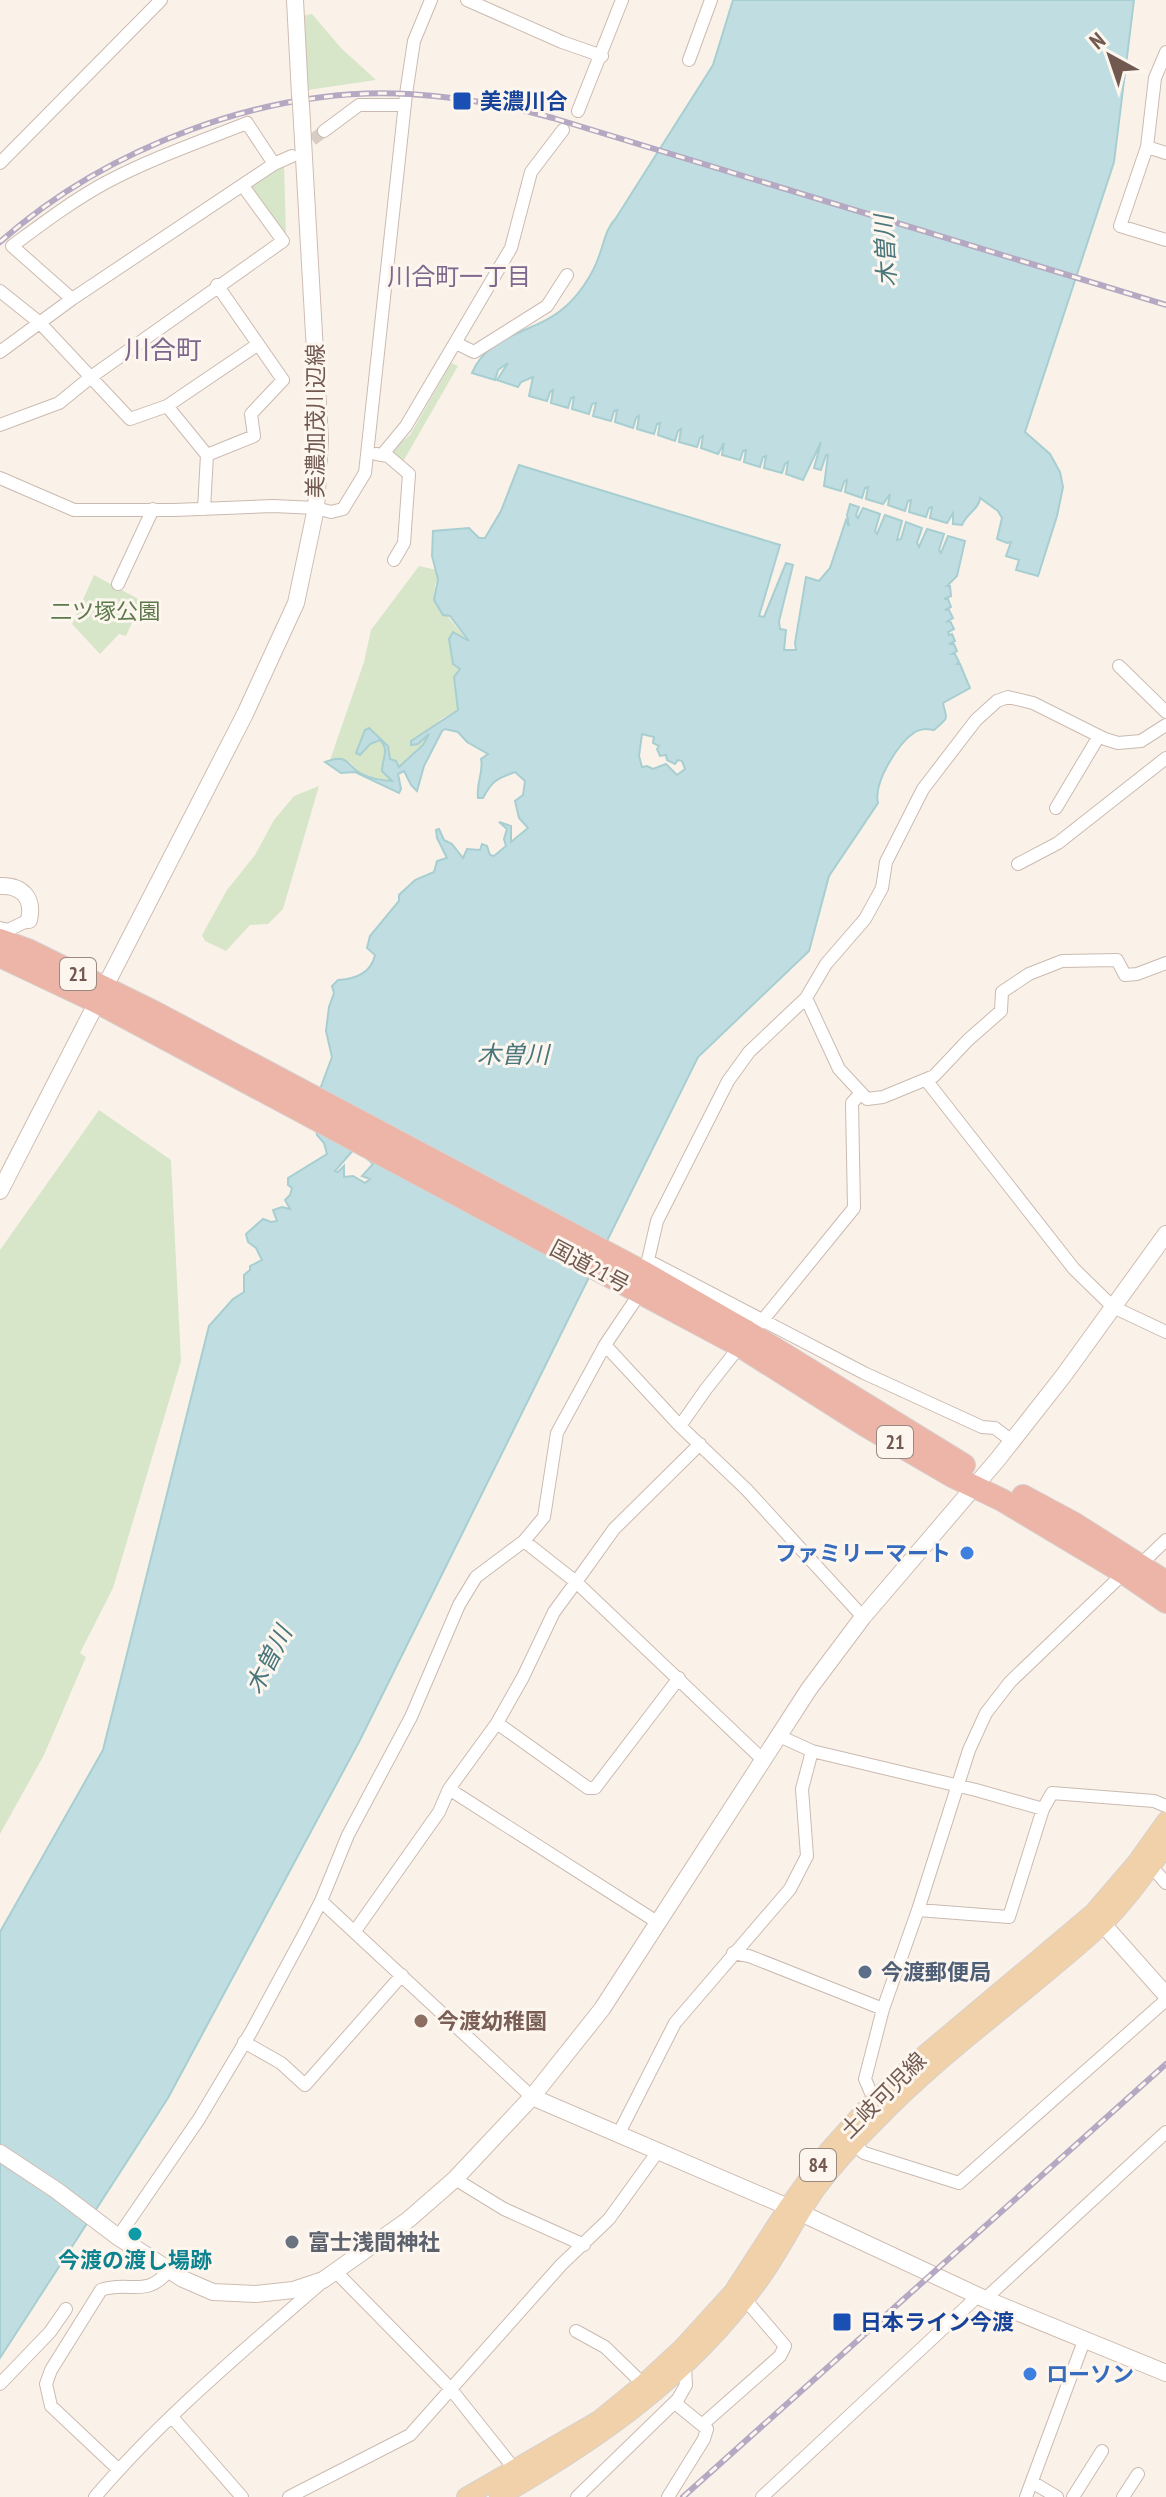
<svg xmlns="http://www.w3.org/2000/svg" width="1166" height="2497" font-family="'PT Sans Narrow','Noto Sans JP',sans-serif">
<rect width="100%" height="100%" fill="#faf2e9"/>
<!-- green -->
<path fill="#d7e6c9" d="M312,14L341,48L376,80L308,90L302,16Z
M284,163L286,236L251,186Z
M451,363L458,366L404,460L388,453L410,435Z
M419,566L437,570L438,579L435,584L434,600L469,642L454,632L449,639L455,666L460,669C452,680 457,697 458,710L441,719L427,734L429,735L423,745L401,766L397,767V763L390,760L388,746L380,740L385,748L384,773L393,779L389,782L360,773L350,762L330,760L364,662L371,630Z
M94,575L142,601L126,636L119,634L100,654L72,624Z
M319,786L283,909L268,924L250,925L226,951L205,941L202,935L227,890L255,855L274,820L294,796Z
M99,1110L171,1160L181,1361L113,1588L80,1653L86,1657L44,1755L0,1834V1250Z"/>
<!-- water -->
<path fill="#c0dee1" stroke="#a7ced1" stroke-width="2" fill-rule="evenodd" d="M733,0H1134L1114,162L1025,432L1050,454L1060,472L1063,487L1057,516L1038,576L1016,570L1019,560L1006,556L1011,542L1007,543L997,539L1002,518L998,511L980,498C980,508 966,514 962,525L953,524V513L947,523L930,518L932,507L929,508L926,517L909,512L911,500L908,501L905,511L888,505L890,494L883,504L866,499L868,487L865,488L862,498L845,492L847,480L844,482L841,491L824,486L828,455H826L821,470L814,468L821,442L803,480L786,474L788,462L785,464L782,473L764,468L766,456L763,457L760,467L744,462L746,450L743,451L740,460L722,455L724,443L718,454L701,448L703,436L700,438L697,447L679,442L681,429L678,431L675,441L658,435L660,423L657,424L654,434L637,429L639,416L636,418L633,428L615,422L617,410L614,411L611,421L593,416L596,403L592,404L589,414L572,409L574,397L571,398L568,408L551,403L553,390L550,392L547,401L529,396L533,377L521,382L518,387L497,380L508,363L498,370L495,380L472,373C489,332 535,334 565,307C579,295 593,274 599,256C605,241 605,230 616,218L713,65Z
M519,465L780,545L759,616L764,617L786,563L793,565L779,621L780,629L786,630L784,650H796L795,643L806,577L819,581L830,568L846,520L849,526L847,515L850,504L859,507L856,515L858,518L863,508L880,514L875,531L877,534L885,515L902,521L897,540L901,539L906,522L922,528L917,543L919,547L927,529L944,534L939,550L941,553L948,536L965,541L957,576L947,586H950L951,596L944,599H948L951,607L945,610H949L953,618L946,622L950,621L954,629L948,632L949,635L952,634L955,641L949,644H954L957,651L952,654H955L959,662L957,664H960L970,688L943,703C946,720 951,715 934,730C927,729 921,728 915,732C898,743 873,783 878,803L829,876L809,951L698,1057L360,1740L168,2098L0,2358V1932L103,1750L209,1326L233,1299L244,1292V1275L250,1270V1266L262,1260L256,1248L248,1242L246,1234L263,1219L271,1222L277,1221L273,1210L282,1207L290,1209L285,1200L290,1195L292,1188L288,1185V1178L327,1154L324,1143L317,1135L313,1108L332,1057L326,1031L329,1007L334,993L332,986L338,980C355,979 371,974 375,955L367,948L370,936L399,901V895L415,880L434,872L437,861L447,858L437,838L436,830L439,829L444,840L452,844L463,858L467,849L480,850L482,844L487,846L490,855L494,856L506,846L504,839L507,829L499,822L511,826V842L528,828L519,818L515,801L523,795L525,781L515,772C496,779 492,781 483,798H478C476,784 484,770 481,759L488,754L467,742L458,732L445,729L442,731L424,766L417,791L411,785L404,771L398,774L401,789L399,793L355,772L341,773L325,762C349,753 345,764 360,773C369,778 383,781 392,781L382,771C382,759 390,750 380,740L370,744L360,755L356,753L365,730L369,728L388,746L390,759L396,761L399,767L423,745L429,734L418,744L411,745V741L458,710L454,677L460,669L453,664L449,639L453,632L469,641L450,616L443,615L434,600L438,579L432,556L433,531L469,528L479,538H485L501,511ZM642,734L654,737L653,743L659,746L657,749L660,756L666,755L667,760L675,764L678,760L682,761L685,769L677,775L666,764L653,769L647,766L642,767L639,756ZM355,1148L373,1164L362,1176L370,1179L365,1183L353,1176L344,1177V1166L338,1172L335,1171Z"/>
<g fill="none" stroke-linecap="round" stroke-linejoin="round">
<!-- street-tunnel -->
<path stroke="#d8ccc3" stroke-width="12" stroke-dasharray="12 6" stroke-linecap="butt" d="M298,151L324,131"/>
<defs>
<path id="street" d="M467,0L562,42L602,56
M1166,52L1155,78L1147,147L1120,226L1166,240
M689,60L711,0
M578,111L622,0
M324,131L359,105H405
M1147,147L1166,153
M0,163L161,0
M0,291L40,323L130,419L167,406L207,455L204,509
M72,299L12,246C42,224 72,201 105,183C150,159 199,142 247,123L274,164
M456,343L474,352L547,306L567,275
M0,352L72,299L274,164L292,156
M167,406L257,345
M0,425L59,403L91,377L283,241L243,186
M376,454L388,456L409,474L404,543L394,560
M207,455L254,436L251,414L283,380L217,285
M382,455L406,426L511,248L531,172L563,130
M0,478L74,510H174L273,506L316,508L331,512L343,509L365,473L406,94L414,41L431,0
M118,584L153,509
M1119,666L1166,712
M1056,808L1099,736
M1018,864L1058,843L1166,758
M0,928L8,930L29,920
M806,998L839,1069L867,1099L883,1097L934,1076L968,1040L1001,1011L1002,992L1029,974L1062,961L1117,960L1125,975L1137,974L1166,963
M926,1080L1074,1269L1113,1307L1166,1332
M649,1261L864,1373L982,1427L995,1428L1012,1441
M645,1273L657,1221L728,1081L749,1052L806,998L826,964L865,919L882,888L886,862L923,789L976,720L997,701L1008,697L1033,703L1105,739L1118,743L1141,741L1166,725
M758,1326L854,1208L852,1103L860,1094
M605,1345L680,1426L746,1489L863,1617
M680,1426L706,1389L740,1346
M524,1541L576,1582L762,1759
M1140,1565L1166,1540
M497,1723L588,1788H595L679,1678
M777,1735L812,1751L976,1790L1043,1809
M449,1789L657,1922
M1151,1866L1166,1883
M321,1901L532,2097
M918,1910L1009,1917L1043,1809L1052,1793L1154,1801L1166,1806
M355,1931L439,1812L449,1789L497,1723L523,1677L554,1612L576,1582L614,1529L700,1444
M733,1953L749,1956L883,2009
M244,2042L281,2063L305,2085L402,1975
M874,2100L865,2079L883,2009L918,1910L969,1750L986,1713L1010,1682L1124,1573
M619,2133L675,2023L790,1889L807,1856L802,1789L812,1751
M854,2144L864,2153L959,2183L1166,2000
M455,2179L504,2209L584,2245
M118,2237L199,2119L251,2032L304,1934L321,1901L348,1835L411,1717L459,1605L476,1577L524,1541L544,1517L557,1433L605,1345L640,1293
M336,2272L450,2388L516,2471
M985,2299L1166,2132
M576,2331L605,2347L643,2384
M0,2384L50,2332L66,2309
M172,2417L242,2497
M703,2424L780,2356L785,2346L750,2305L743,2301
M119,2470L51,2406L46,2384L51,2370L101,2290C128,2280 147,2299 169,2270
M1032,2482L1057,2497
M95,2497C162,2418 243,2351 321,2283
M289,2497L410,2435L561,2265L609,2219L659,2150
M577,2497L678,2399L686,2385L685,2368
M668,2497L704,2439L707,2429L675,2403
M762,2497L978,2296
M1026,2497L1084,2341
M1073,2497L1102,2451
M1123,2497L1138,2474"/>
<path id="secondary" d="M295,0L300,95
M0,886C22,885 34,898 29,920
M0,1191L245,714L296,603L316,508L320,440L301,105
M1094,1914L1166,1995
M532,2097L788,2207L985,2299L1166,2373
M0,2153L56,2190L118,2237L183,2279L213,2292L256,2294L293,2290L323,2280L408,2220L455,2179L532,2097L602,2009L809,1689L863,1617L998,1459L1064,1375L1166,1234"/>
<path id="primary" d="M466,2497L599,2420L643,2384L683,2347L733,2292L788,2207L828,2151L874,2100L911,2066L1093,1913L1136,1863L1166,1821
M499,2497C600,2439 689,2377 758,2282C780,2252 795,2219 816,2189C834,2165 855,2142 876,2121C945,2049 1028,1993 1101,1926C1125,1903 1146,1873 1166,1846"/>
<path id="highway" d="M0,940L28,950L154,1012L645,1273L751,1334L964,1465
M0,956L97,1002L740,1346L868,1427L952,1476L1002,1500L1124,1573L1166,1602
M1023,1496L1075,1524L1166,1582"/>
</defs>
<!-- street casing -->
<use href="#street" stroke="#cbbab0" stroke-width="14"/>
<!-- secondary casing -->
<use href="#secondary" stroke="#cfbcb1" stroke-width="18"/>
<!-- primary casing -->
<use href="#primary" stroke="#d7d1ce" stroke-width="20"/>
<!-- highway casing -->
<use href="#highway" stroke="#d7d1ce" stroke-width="24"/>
<!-- street -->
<use href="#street" stroke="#fff" stroke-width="12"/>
<!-- secondary -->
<use href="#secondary" stroke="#fff" stroke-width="16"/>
<!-- primary -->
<use href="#primary" stroke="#f0d1aa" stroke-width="18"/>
<!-- highway -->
<use href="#highway" stroke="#ecb5a8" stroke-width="22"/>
<defs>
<path id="rail" d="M0,242C106,148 266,86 409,94C458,97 506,105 553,118L1166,305
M683,2497L1166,2064"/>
</defs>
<!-- rail casing -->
<use href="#rail" stroke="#b5a8c2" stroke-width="6"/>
<!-- rail -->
<use href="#rail" stroke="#fdf6ef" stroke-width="3" stroke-dasharray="9" stroke-linecap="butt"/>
<defs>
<path id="secondary-bridge" d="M300,95L301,105"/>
</defs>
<!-- secondary-bridge casing -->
<use href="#secondary-bridge" stroke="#cfbcb1" stroke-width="18" stroke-linecap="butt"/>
<!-- secondary-bridge -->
<use href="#secondary-bridge" stroke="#fff" stroke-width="16"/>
</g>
<!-- markers -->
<g fill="#1a4fb4" stroke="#fdf6ef" stroke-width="3">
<rect x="452" y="91" width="20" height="20" rx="4"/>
<rect x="832" y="2312" width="20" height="20" rx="4"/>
</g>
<g fill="#3f7fe0" stroke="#fdf6ef" stroke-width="3">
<circle cx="967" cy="1553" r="8"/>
<circle cx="1030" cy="2374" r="8"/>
</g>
<circle fill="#5c6f8a" stroke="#fdf6ef" stroke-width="3" cx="865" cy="1972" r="8"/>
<circle fill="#8d6e63" stroke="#fdf6ef" stroke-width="3" cx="421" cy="2021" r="8"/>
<circle fill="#0f9aa8" stroke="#fdf6ef" stroke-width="3" cx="135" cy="2234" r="8"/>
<circle fill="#6b7280" stroke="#fdf6ef" stroke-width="3" cx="292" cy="2242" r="8"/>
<g text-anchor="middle" stroke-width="6" stroke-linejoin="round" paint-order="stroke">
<!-- shield labels -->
<g fill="#fdf6ef" stroke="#9b8880" stroke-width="2">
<rect x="60" y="958" width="36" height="32" rx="6"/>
<rect x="877" y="1426" width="36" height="32" rx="6"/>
<rect x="800" y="2149" width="36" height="32" rx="6"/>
</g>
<g font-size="20" font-weight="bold" fill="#715950">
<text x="78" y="981">21</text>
<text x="895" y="1449">21</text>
<text x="818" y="2172">84</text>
</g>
<!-- transit labels -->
<g font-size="22" font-weight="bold" fill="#164399" stroke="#fdf6ef" text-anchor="start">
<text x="480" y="109">美濃川合</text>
<text x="860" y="2330">日本ライン今渡</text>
</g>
<!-- street labels -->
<g font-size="22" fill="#715950" stroke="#fdf6ef">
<text transform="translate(315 421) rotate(-90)" y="8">美濃加茂川辺線</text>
<text transform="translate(590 1266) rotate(28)" y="8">国道21号</text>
<text transform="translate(883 2095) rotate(-45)" y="8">土岐可児線</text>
</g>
<!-- park labels -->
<g font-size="22" fill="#5d7a4d" stroke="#fdf6ef">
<text x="105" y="619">二ツ塚公園</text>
</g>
<!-- shop labels -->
<g font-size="22" font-weight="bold" fill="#366cbe" stroke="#fdf6ef" text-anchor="end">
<text x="951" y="1561">ファミリーマート</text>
<text x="1046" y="2382" text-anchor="start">ローソン</text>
</g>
<!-- service labels -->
<g font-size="22" font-weight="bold" fill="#4e5e75" stroke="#fdf6ef" text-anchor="start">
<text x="881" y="1980">今渡郵便局</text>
</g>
<!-- education labels -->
<g font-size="22" font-weight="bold" fill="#785e54" stroke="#fdf6ef" text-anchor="start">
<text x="437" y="2029">今渡幼稚園</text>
</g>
<!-- worship labels -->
<g font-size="22" font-weight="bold" fill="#5b616d" stroke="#fdf6ef" text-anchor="start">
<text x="308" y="2250">富士浅間神社</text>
</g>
<!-- culture labels -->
<g font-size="22" font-weight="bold" fill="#0d838f" stroke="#fdf6ef">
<text x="135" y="2268">今渡の渡し場跡</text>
</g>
<!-- water labels -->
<g font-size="24" font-style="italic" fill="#49767b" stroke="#fdf6ef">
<text transform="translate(886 251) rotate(-93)" y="8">木曽川</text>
<text x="513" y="1063">木曽川</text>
<text transform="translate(269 1660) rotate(-63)" y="8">木曽川</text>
</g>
<!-- neighbourhood labels -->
<g font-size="24" fill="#7d678c" stroke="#fdf6ef">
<text x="459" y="285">川合町一丁目</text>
</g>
<!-- quarter labels -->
<g font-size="26" fill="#7d678c" stroke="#fdf6ef">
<text x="163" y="359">川合町</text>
</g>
</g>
<!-- north arrow -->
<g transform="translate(1110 56) rotate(320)" stroke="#fdf6ef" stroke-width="6" paint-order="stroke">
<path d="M0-6L14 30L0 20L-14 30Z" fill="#715950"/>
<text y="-12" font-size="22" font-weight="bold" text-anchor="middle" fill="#715950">N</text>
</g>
</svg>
